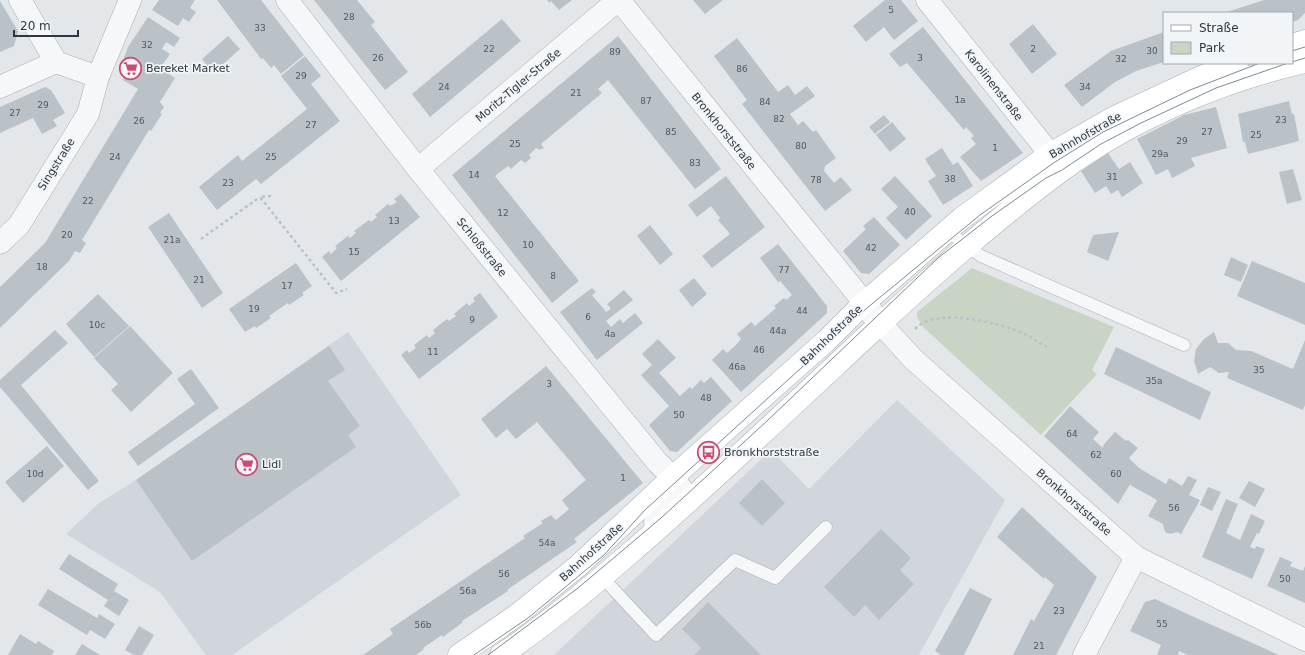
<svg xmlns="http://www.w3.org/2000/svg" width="1305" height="655" font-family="'DejaVu Sans',sans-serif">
<rect width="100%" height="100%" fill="#e3e7ea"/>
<!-- built -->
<path fill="#d1d6dc" d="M348,332L461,495L232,655H206L160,592L66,534L99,503L136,480Z
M897,400L1005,500L919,655H554L771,450L809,489Z"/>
<!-- green -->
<path fill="#cad4c4" d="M972,268L1114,327L1092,370L1097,374L1041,435L924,328L917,317V312Z"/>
<!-- building -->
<path fill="#bac1c7" d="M159,0H195L190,8L196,12L189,22L183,18L178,26L152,10Z
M217,0H261L304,55L281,74L274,65L271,68L263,58L261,59Z
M314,0H357L375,22L371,25L408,72L385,90Z
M547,0H572L559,10L551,1L549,3Z
M693,0H723L705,14Z
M885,0H901L918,21L894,40L884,27L866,42L853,26Z
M1264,0H1305V13L1298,20L1292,22V13H1224Z
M0,1L18,31L14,46L0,52Z
M148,17L180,38L174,47L166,42L162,49L170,54L160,68L175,78L160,102L164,107L160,113L162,114L151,131L149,130L82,240L86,243L80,253L75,251L69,261L0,328V287L45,243L138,89L123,80L126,72L122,64L128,47Z
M502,19L521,41L430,117L412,94Z
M1033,24L1057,54L1032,74L1009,44Z
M923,27L1023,153L981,181L960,157L976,144L971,138L974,136L966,127L964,130L907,63L900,67L889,54Z
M1164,32V62L1136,71L1115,82L1082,107L1064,85L1111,51Z
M228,36L240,49L213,73L202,59Z
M618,36L721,169L695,189L608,80L598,89L602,93L541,144L544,148L540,150L536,148L529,155L531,158L525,163L521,160L511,169L508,166L495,176L579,281L552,303L452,175Z
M737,38L778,92L788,85L795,95L807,86L815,96L790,114L798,125L803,121L813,132L816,130L836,158L825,166L824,171L834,183L841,177L852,190L825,211L742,104L747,100L714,56Z
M305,56L321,76L311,84L340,121L261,184L256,179L217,210L199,187L238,155L242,161L307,109L281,76Z
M45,87L51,90L65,113L53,120L57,126L42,134L33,118L0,133V107Z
M1289,101L1292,114H1294L1299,141L1248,154L1245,142H1243L1238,114Z
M1216,107L1227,148L1191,158L1195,166L1172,178L1168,169L1156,175L1137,139L1184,115Z
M884,115L890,122L875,134L869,127Z
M892,122L906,139L890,152L876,135Z
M942,148L953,165L958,162L973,186L943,205L928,181L936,176L925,159Z
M1108,153L1119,169L1130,162L1143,183L1122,197L1118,190L1111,194L1106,186L1095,193L1081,171Z
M1293,169L1302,200L1287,204L1279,172Z
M726,176L765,227L712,268L702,256L730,234L718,220L720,218L711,206L697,217L688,205Z
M895,176L932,216L906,240L886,218L898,207L881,189Z
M401,194L420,217L341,281L322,257L329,251L331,254L337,248L335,246L348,236L350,238L356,233L354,231L369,220L371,222L377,217L375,215L388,204L390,206L397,202L394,199Z
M169,213L223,293L202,308L148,227Z
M874,217L900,245L869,274L861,273L843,251L866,229L863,226Z
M650,225L673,254L660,265L637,236Z
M1119,232L1108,261L1087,252L1093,235Z
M778,244L827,306V313L741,392L712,360L723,349L727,353L736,345L741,339L737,334L751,322L755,326L776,308L774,306L784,298L786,300L792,295L780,281L778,282L760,258Z
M1231,257L1248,265L1241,282L1224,275Z
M1252,261L1305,283V325L1237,296Z
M296,263L312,286L302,293L304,295L289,305L288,303L269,316L271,318L256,328L255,326L245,332L229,309Z
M694,278L707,294L692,307L679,290Z
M592,288L596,292L592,295L606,312L611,309L607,304L624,290L633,300L606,321L611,327L620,319L623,323L635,313L643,323L597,360L560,312Z
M480,293L498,317L419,379L401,355L407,350L409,353L416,348L414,345L427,335L429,338L435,333L433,330L447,319L449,321L456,316L454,314L467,303L469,306L475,301L473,298Z
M98,294L129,326L94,357L66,324Z
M130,326L173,373L131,412L111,390L118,384L94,358Z
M55,330L68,343L21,385L99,481L88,490L0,387V380Z
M1214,332L1218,343H1228L1236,350L1251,351L1293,369L1305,340V405L1303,410L1227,378L1229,372L1219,373L1210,367L1198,374L1194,361L1196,349L1204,339Z
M658,339L676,358L659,373L680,396L690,387L692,389L701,380L704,383L711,377L732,401L677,452L670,451L649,425L669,406L641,375L652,365L642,354Z
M329,346L345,370L328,381L360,426L348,435L356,447L192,561L136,480Z
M1116,347L1211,392L1200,420L1104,374Z
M546,366L643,483L574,539L577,542L507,590L508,591L462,621L463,622L443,637L442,635L423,648L424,649L416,655H363L393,634L390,629L525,538L523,536L543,523L541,521L551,515L556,520L569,509L562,500L586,480L537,422L516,439L507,429L496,438L481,419Z
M191,369L219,408L138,466L128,452L195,404L177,379Z
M1070,406L1099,432L1093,439L1103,448L1104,444L1115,432L1126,441L1128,440L1138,448L1129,458L1139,468L1166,484L1169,478L1182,486L1188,476L1197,480L1189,495L1200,500L1181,534L1177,532L1170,534L1165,532L1163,524L1148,516L1157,500L1130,485L1134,478L1118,504L1044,436Z
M47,446L64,466L23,503L5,482Z
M762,479L785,503L762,526L739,503Z
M1249,481L1265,489L1255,507L1239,498Z
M1208,487L1221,492L1212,511L1200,505Z
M1226,499L1238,504L1226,533L1240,540L1251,514L1265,521L1259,534L1257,533L1250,547L1255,549L1256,546L1265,549L1252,579L1202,557Z
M1022,507L1097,577L1056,655H1013L1031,619L1034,621L1054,585L1045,577L1044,579L997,537Z
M881,529L911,558L900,570L914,584L879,620L865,605L854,617L824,587Z
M69,554L118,584L114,591L129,600L119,616L104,606L108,600L59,569Z
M1280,557L1292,562L1290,566L1303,571L1305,566V603L1267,586Z
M970,588L992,599L964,655H941L935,651Z
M48,589L97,618L99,614L115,624L105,639L90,630L87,635L38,605Z
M1155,599L1194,617L1279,655H1188L1179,651L1178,655H1157L1161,645L1130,631L1145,602Z
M708,602L761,655H694L701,648L682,629Z
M139,626L154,635L142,655H134L125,650Z
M20,634L36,644L38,641L54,651L52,655H8Z
M82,644L100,655H75Z"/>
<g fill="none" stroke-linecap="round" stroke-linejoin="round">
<defs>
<path id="service" d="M947,231L981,256L1184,345
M602,577L656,635L735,560L775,578L826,527"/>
<path id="minor" d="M20,0L56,62
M287,0L418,169L658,463L673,477L682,490L655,522
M619,0L876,317
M927,0L1062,169
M0,87L56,62L98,77
M418,169L618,0
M0,243L19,225L88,114L98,77L130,0
M1084,655L1136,557"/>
<path id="tertiary" d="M871,313L913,359L1136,557L1305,640"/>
<path id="secondary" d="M1292,45L1305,41
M459,655L517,615L578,566L673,477L826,341L863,304L962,218L1050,154L1113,118L1201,77L1237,63
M501,655C549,623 593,585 636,548C715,479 791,407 868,335C930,278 993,221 1061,171C1131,119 1221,81 1305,62"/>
</defs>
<!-- service casing -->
<use href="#service" stroke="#a8afb4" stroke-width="13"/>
<!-- minor casing -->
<use href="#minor" stroke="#a8afb4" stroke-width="23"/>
<!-- tertiary casing -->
<use href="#tertiary" stroke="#a8afb4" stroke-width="23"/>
<!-- secondary casing -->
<use href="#secondary" stroke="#a8afb4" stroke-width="23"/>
<!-- path -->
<path stroke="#bcc1c6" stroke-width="2.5" stroke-dasharray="3 3" stroke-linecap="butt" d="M271,196L260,197L336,293L347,289
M201,239L260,197
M915,329C936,306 998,323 1023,333C1031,337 1039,343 1047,347"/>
<!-- service -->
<use href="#service" stroke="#f5f7f9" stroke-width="12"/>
<!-- minor -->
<use href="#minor" stroke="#f5f7f9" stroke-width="22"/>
<!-- tertiary -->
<use href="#tertiary" stroke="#f5f7f9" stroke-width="22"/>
<!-- secondary -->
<use href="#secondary" stroke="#fff" stroke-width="22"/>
<!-- tram -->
<path stroke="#7c8994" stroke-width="1" d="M1292,51L1305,47
M1292,62L1305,58
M474,655L528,618L604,555L645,510L867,308L980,215L1055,162L1103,132L1190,90L1260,63
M488,655L578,588L661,518L767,421L938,258L992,216L1046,178L1062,170L1101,144L1141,123L1216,88L1288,63"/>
</g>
<!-- icons -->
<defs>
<symbol id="supermarket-ring" viewBox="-11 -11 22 22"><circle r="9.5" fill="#f2f5f8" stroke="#cb4c72" stroke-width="1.5"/><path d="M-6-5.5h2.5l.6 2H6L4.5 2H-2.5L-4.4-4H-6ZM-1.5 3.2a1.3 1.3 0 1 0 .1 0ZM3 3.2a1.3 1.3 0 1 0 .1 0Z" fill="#cb4c72"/></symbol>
<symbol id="bus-ring" viewBox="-11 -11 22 22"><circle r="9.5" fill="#f2f5f8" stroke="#cb4c72" stroke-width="1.5"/><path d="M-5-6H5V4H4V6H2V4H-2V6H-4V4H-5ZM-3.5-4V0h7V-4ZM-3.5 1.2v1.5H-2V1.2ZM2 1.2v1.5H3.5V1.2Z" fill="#cb4c72"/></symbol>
</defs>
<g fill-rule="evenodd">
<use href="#supermarket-ring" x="118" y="56" width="25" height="25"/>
<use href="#bus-ring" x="696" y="440" width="25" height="25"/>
<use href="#supermarket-ring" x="234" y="452" width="25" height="25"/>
</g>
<g text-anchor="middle" stroke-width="3.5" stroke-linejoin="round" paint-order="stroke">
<!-- number labels -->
<g font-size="9" fill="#4f5a63">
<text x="891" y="13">5</text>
<text x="349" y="20">28</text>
<text x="260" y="31">33</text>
<text x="147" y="48">32</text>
<text x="489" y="52">22</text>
<text x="1033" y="52">2</text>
<text x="1152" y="54">30</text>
<text x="615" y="55">89</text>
<text x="378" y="61">26</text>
<text x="920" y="61">3</text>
<text x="1121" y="62">32</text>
<text x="742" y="72">86</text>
<text x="301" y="79">29</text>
<text x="444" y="90">24</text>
<text x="1085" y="90">34</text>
<text x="576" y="96">21</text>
<text x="960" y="103">1a</text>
<text x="646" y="104">87</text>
<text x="765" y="105">84</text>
<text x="43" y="108">29</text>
<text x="15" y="116">27</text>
<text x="779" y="122">82</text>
<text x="1281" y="123">23</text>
<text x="139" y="124">26</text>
<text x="311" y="128">27</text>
<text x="671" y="135">85</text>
<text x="1207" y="135">27</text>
<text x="1256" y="138">25</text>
<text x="1182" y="144">29</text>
<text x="515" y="147">25</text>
<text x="801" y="149">80</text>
<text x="995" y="151">1</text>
<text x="1160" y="157">29a</text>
<text x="115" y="160">24</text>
<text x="271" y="160">25</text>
<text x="695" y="166">83</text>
<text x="474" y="178">14</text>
<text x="1112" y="180">31</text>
<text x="950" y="182">38</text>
<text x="816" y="183">78</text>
<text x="228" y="186">23</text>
<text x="88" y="204">22</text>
<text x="910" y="215">40</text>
<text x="503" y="216">12</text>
<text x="394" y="224">13</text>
<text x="67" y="238">20</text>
<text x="172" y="243">21a</text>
<text x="528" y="248">10</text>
<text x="871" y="251">42</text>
<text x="354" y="255">15</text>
<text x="42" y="270">18</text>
<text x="784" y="273">77</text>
<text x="553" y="279">8</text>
<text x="199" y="283">21</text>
<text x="287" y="289">17</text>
<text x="254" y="312">19</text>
<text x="802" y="314">44</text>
<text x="588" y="320">6</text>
<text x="472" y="323">9</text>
<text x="97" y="328">10c</text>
<text x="778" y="334">44a</text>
<text x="610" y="337">4a</text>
<text x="759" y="353">46</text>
<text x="433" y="355">11</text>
<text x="737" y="370">46a</text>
<text x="1259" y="373">35</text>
<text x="1154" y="384">35a</text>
<text x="549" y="387">3</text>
<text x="706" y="401">48</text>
<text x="679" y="418">50</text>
<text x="1072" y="437">64</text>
<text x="1096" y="458">62</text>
<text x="35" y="477">10d</text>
<text x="1116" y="477">60</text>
<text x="623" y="481">1</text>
<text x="1174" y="511">56</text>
<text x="547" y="546">54a</text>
<text x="504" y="577">56</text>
<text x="1285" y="582">50</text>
<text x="468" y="594">56a</text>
<text x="1059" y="614">23</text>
<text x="1162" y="627">55</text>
<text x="423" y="628">56b</text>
<text x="1039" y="649">21</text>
</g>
<!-- poi labels -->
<g font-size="11" fill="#2b3742" stroke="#f2f5f8" text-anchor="start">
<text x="146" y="72">Bereket Market</text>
<text x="724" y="456">Bronkhorststraße</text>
<text x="262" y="468">Lidl</text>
</g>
<!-- street labels -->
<g font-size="11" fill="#2b3742" stroke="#f2f5f8">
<text transform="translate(518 85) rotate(-40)" y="4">Moritz-Tigler-Straße</text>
<text transform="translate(994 85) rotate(52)" y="4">Karolinenstraße</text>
<text transform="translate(724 131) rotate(51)" y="4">Bronkhorststraße</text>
<text transform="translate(1085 135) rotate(-30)" y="4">Bahnhofstraße</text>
<text transform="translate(56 164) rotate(-58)" y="4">Singstraße</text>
<text transform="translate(482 247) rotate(51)" y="4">Schloßstraße</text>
<text transform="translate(831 335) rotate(-44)" y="4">Bahnhofstraße</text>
<text transform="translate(1074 502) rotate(41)" y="4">Bronkhorststraße</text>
<text transform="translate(591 552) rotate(-42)" y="4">Bahnhofstraße</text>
</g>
</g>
<!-- legend -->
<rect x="1163" y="12" width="130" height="52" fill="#f2f5f8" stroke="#a2a9af"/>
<rect x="1171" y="25" width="20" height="6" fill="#ffffff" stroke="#a2a9af"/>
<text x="1199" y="32" font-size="12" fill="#2b3742">Straße</text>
<rect x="1171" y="42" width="20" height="12" fill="#cad4c4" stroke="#a2a9af"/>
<text x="1199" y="52" font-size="12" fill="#2b3742">Park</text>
<!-- scale -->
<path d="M14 30v6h64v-6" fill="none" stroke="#2b3742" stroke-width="2"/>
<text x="20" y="30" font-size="12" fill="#2b3742" stroke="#f2f5f8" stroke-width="3" paint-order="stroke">20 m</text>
</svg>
